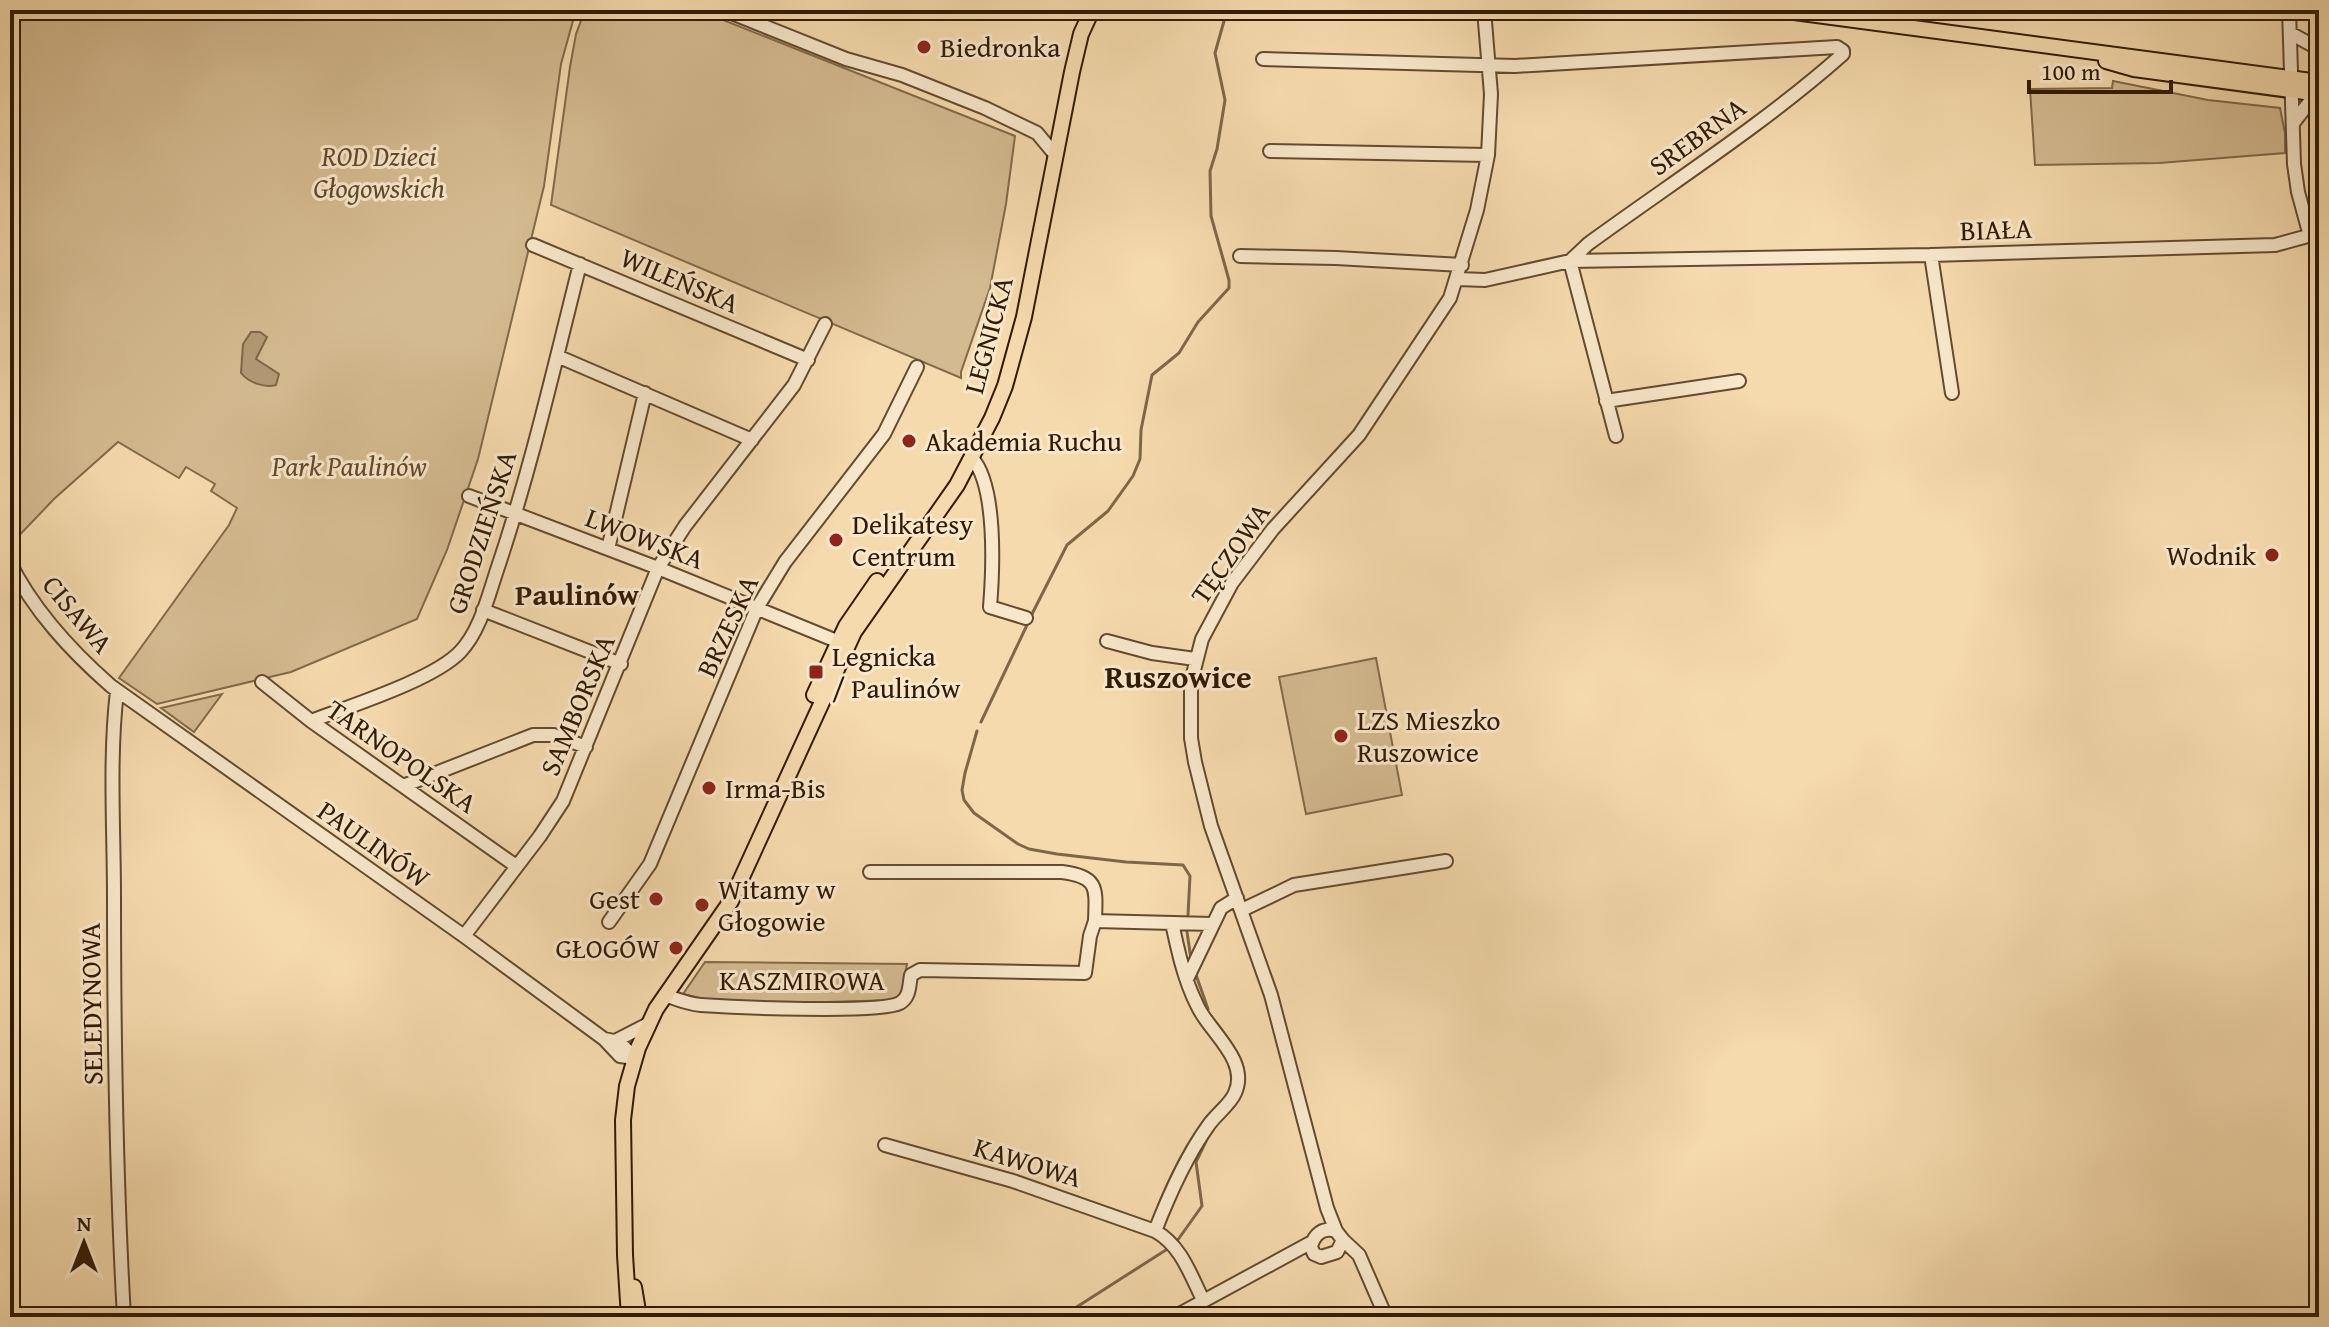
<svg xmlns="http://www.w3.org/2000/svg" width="2329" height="1327" font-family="'Gentium Book Plus',serif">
<rect width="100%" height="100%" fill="#f5daad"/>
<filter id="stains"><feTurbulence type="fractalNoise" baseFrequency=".0025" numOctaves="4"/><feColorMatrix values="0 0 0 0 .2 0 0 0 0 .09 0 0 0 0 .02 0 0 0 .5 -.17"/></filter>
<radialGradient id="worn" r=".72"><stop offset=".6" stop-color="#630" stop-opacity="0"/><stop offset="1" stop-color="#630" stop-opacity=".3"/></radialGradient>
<!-- green -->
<path fill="#d4ba90" stroke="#826a4a" stroke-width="2" d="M10,10H576L561,64L544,186L478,459L447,550L417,619L291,672L157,704L119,678L229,525L237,508L211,491L215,484L186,467L179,478L118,442L54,499L13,542L10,534Z
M585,10H698L1015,136L1006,204L990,288L961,372V378L551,205L570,67L576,34Z
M2113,81L2208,100L2280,108L2285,133V153L2159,163L2035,165L2030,89L2112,88Z
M1376,658L1402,795L1306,814L1279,677Z
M222,694L194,732L161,708Z
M705,962L907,964L901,996L896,1000L792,1003L708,1000L683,994Z"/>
<!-- water -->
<path fill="#b29974" stroke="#7e6748" stroke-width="2" d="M251,332H260L267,337L256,359L279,374L276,385C265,388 249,383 241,373L243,344Z"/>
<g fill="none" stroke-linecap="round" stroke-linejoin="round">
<!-- stream -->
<path stroke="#7e6748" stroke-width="3" d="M1032,614L1067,545L1108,511L1133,476L1140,459L1141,430L1152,375L1179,353L1198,322L1229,288V280L1211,216L1210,171L1217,149L1225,100L1215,53L1224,21L1216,10
M981,722L1027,625
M977,731L965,773L962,790L964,800L974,813L1018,844L1029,849L1057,854L1126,862L1183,865L1190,876L1188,915
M1187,932L1191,959
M1195,972L1208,1009
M1211,1016C1229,1040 1260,1073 1235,1103
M1177,1241L1202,1206L1196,1162L1208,1137
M1061,1317L1169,1248"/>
<defs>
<path id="minor" d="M724,10L846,59L902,75L985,108L1037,133L1052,151
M2289,10L2294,164L2298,192L2310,236
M2290,33L2319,49
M1263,59L1515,66L1837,47L1843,51V54C1764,124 1673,182 1588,244L1570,261L1616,436
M2294,122L2308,104L2319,100
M1270,151L1488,155
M533,245L808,360
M1931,255L1952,393
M1240,256L1336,258L1462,265
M1458,279L1485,280L1570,261L1931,255L2275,245L2319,233
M557,356L752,440
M1606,401L1739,381
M972,458C997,486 993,570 990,607L1026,618
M469,496L658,568L844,644
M608,549L645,393
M10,563C34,611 70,650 111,686L464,936L604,1039L620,1056L635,1058
M483,610L621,664
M1107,641L1152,653L1195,659
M262,682L311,721L516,866
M117,691C109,759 114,829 114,897C114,1037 116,1177 124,1317
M311,721C350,706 433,680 460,652C480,631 488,597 497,570C531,469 554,367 580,264
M403,786L533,735H554L586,747
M870,872H1062C1099,877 1096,888 1095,921
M1242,910L1294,885L1446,861
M609,922L650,864L757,608L785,562L884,434L917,367
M1172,923C1178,951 1184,979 1197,1005C1208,1031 1250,1060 1235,1093C1230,1105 1215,1115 1208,1126C1185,1158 1169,1195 1155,1231C1181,1245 1191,1276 1203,1300
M464,936L540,836L563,801L658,568L685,526L794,385L825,324
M1187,979L1221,908L1237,898
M665,995C676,999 688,1004 701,1005C732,1007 879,1014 900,1003C910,997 909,986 911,975L920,970L1085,973L1090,936L1095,921L1212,924
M604,1039L619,1042L635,1058
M615,1041L648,1024
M885,1145L1013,1181L1155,1231
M1336,1231C1323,1227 1314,1234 1311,1247L1314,1254L1321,1257L1337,1252L1343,1240L1336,1231L1327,1208L1271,995L1211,826L1195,762L1191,738V682L1202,639L1232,583L1273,529L1359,435L1450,298L1477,210L1488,155L1491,94L1484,10
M1343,1240L1359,1255L1386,1317
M1174,1317L1312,1242"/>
<path id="major" d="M1779,10L2319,82
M2106,61L2134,69L2319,94
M814,695L846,626L877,581
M634,1287L639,1317
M629,1317L625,1255L623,1120L627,1086L638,1048L656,1009L731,901L854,632L957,485L992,418L1005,386L1024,317L1072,72L1081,34L1092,10"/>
</defs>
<!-- minor casing -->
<use href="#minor" stroke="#624b2f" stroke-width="16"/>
<!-- major casing -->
<use href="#major" stroke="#311b05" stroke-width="18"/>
<!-- minor -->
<use href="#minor" stroke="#f8e7ca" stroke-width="12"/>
<!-- major -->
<use href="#major" stroke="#f5daad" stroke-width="14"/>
</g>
<!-- markers -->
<g fill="#8f2418" stroke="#f8e7ca" stroke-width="3">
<circle cx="924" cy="47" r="8"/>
<circle cx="909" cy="441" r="8"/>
<circle cx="836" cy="540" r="8"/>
<circle cx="2272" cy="555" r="8"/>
<rect x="808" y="664" width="16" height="16" rx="4"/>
<circle cx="1341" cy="736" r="8"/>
<circle cx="709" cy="788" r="8"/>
<circle cx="656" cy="899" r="8"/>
<circle cx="702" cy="905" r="8"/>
<circle cx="676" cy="948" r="8"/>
</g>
<g text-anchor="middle" stroke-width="6" stroke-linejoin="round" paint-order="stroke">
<!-- poi labels -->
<g font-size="28" fill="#311b05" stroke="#f8e7ca" text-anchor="start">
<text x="940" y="57">Biedronka</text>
<text x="925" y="451">Akademia Ruchu</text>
<text x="852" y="534">Delikatesy<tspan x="852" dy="32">Centrum</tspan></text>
<text x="2256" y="565" text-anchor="end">Wodnik</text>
<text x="832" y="666">Legnicka<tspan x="832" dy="32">/ Paulinów</tspan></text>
<text x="1357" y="730">LZS Mieszko<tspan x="1357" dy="32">Ruszowice</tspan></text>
<text x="725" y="798">Irma-Bis</text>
<text x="718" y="899">Witamy w<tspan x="718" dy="32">Głogowie</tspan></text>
<text x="640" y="909" text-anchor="end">Gest</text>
<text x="660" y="958" text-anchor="end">GŁOGÓW</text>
</g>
<!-- street labels -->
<g font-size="28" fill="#311b05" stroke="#f8e7ca">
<text transform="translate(1697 136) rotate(-36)" y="10">SREBRNA</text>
<text transform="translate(1996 229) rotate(-2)" y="10">BIAŁA</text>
<text transform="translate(680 280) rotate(23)" y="10">WILEŃSKA</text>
<text transform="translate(988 335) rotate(-75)" y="10">LEGNICKA</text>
<text transform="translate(481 532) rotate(-72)" y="10">GRODZIEŃSKA</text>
<text transform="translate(645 538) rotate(21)" y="10">LWOWSKA</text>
<text transform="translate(1230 553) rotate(-55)" y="10">TĘCZOWA</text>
<text transform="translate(78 614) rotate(50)" y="10">CISAWA</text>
<text transform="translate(727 626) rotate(-65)" y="10">BRZESKA</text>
<text transform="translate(577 705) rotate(-67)" y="10">SAMBORSKA</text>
<text transform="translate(402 756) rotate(35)" y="10">TARNOPOLSKA</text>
<text transform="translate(374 844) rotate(35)" y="10">PAULINÓW</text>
<text x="802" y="990">KASZMIROWA</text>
<text transform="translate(91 1004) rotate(-91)" y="10">SELEDYNOWA</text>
<text transform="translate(1028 1162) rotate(17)" y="10">KAWOWA</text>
</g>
<!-- park labels -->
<g font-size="28" font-style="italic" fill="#624b2f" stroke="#f8e7ca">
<text x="379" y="166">ROD Dzieci<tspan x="379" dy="32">Głogowskich</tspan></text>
<text x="349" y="476">Park Paulinów</text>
</g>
<!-- neighbourhood labels -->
<g font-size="30" font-weight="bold" fill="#311b05" stroke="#f8e7ca">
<text x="577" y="605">Paulinów</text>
</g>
<!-- quarter labels -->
<g font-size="32" font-weight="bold" fill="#311b05" stroke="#f8e7ca">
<text x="1178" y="688">Ruszowice</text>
</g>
</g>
<!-- margin -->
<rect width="2329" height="1327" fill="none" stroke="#f5daad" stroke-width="40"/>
<rect x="12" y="12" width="2305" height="1303" fill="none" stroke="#311b05" stroke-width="4"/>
<rect x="20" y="20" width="2289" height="1287" fill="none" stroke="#311b05" stroke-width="2"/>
<!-- north arrow -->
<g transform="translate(84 1243)" stroke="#f8e7ca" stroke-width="6" paint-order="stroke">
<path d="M0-6L14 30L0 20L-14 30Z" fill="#311b05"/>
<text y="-12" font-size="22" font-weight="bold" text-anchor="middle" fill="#311b05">N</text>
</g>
<!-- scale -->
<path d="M2029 80v12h142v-12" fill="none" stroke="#311b05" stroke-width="4"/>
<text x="2041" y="80" font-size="24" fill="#311b05" stroke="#f8e7ca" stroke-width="6" paint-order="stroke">100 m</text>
<rect width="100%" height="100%" filter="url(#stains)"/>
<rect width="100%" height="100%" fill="url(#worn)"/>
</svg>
